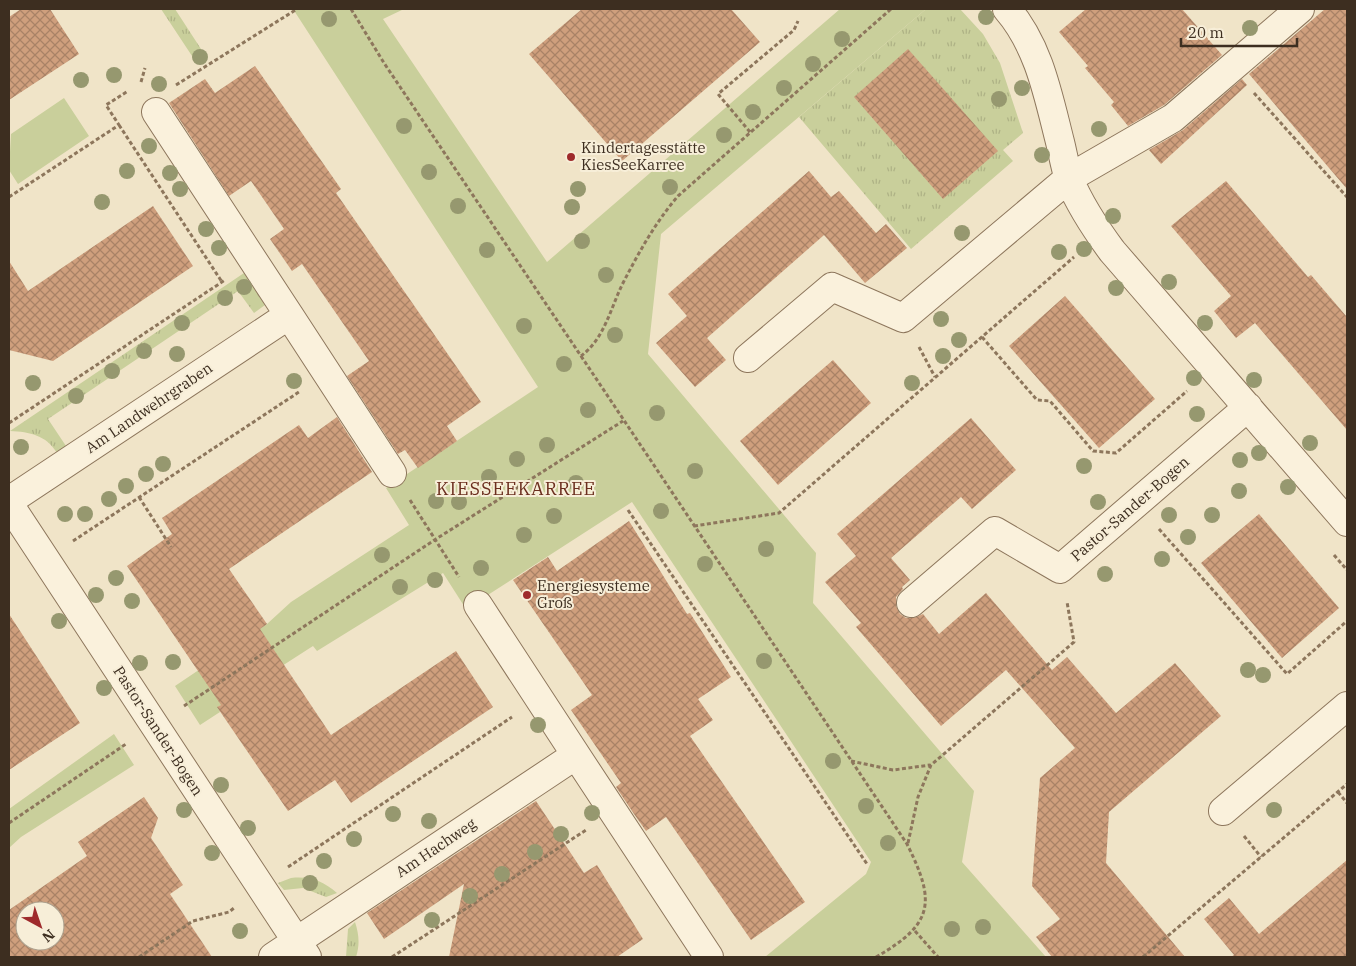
<svg xmlns="http://www.w3.org/2000/svg" width="1356" height="966" font-family="'IBM Plex Serif',serif">
<defs>
<pattern id="grass-tufts" width="24" height="20" patternUnits="userSpaceOnUse" patternTransform="scale(1.25)"><rect width="24" height="20" fill="#c9cf9b"/><path d="M3 7l-1-3M5 7V3M7 7l1-3M15 17l-1-3M17 17v-4M19 17l1-3" fill="none" stroke="#aeb285"/></pattern>
<pattern id="building-cross-hatch" width="8" height="8" patternUnits="userSpaceOnUse" patternTransform="scale(1.25)"><rect width="8" height="8" fill="#cf9f7d"/><path d="M0 0l8 8M0 8l8-8" fill="none" stroke="#a98266"/></pattern>
</defs>
<rect width="100%" height="100%" fill="#f0e4c8"/>
<!-- grass -->
<path fill="url(#grass-tufts)" d="M161,9H175L201,49L192,56Z
M926,9H960L983,34L1000,63L1023,133L1003,150L1013,161L911,249L799,117Z
M244,273L265,305L254,313L238,291L48,419L66,446L57,453C46,435 30,432 10,431Z
M291,878C310,876 323,881 337,893L326,897L303,888L284,890L278,883Z
M355,922C359,934 360,945 356,957H346L348,929Z"/>
<!-- green -->
<path fill="#c9cf9b" d="M293,9H404L383,19L547,262L840,9H926L661,234L648,354L816,553L813,603L974,791L962,862L1046,957H765L866,874L871,862L632,502L466,609L443,573L317,651L313,646L218,707L220,712L200,725L175,686L267,624L291,602L409,525L386,488L538,387Z
M64,98L89,136L18,184L9,170L11,134Z
M114,734L134,765L21,837L9,848V809Z"/>
<!-- building -->
<path fill="url(#building-cross-hatch)" fill-rule="evenodd" d="M21,9H50L79,54L9,100V17Z
M582,9H731L760,42L622,161L529,54Z
M1086,9H1182L1222,55L1164,105L1128,126L1111,105L1114,102L1085,68L1088,66L1059,32Z
M1325,9H1347V189L1249,74Z
M908,49L998,151L943,199L854,97Z
M255,66L341,189L336,193L481,402L447,426L457,441L418,468L405,450L398,454L347,376L369,361L302,264L292,271L270,239L284,229L251,181L229,196L169,103L205,79L215,93Z
M1242,79L1247,85L1161,164L1149,150L1183,130Z
M809,171L831,197L839,191L876,233L886,224L907,248L865,283L824,235L707,338L726,360L695,387L656,343L687,316L668,294Z
M1226,181L1308,277L1311,275L1347,317V430L1255,323L1236,338L1214,311L1231,296L1171,226Z
M153,206L193,266L53,361L9,350V261L28,291Z
M1065,296L1155,399L1099,448L1009,346Z
M833,360L871,403L778,485L740,441Z
M337,417L372,472L229,569L267,624L260,629L331,735L456,651L493,707L351,803L335,780L288,811L217,707L221,705L127,566L172,534L162,518L299,425L308,438Z
M971,418L1016,470L972,509L961,497L891,558L910,580L902,587L903,589L896,597V606L900,614L906,618H914L923,614L939,634L986,593L1052,670L1067,657L1116,713L1175,663L1221,716L1109,812L1106,863L1185,957H1052L1036,937L1060,919L1032,886L1040,778L1075,748L1006,670L941,726L856,627L861,623L825,582L856,556L837,534Z
M1259,514L1339,608L1282,658L1201,563Z
M629,521L687,614L690,613L731,677L698,699L713,720L690,736L805,902L751,940L666,817L646,831L634,814L616,787L621,783L571,710L592,695L513,580L548,557L557,571Z
M9,614L80,723L9,770Z
M144,797L158,818L151,838L183,885L170,894L212,957H9V910L87,856L78,842ZM25,911H55V941H25Z
M536,801L584,873L597,865L643,939L617,957H449L464,884L384,939L367,913Z
M1347,860V957H1231L1234,955L1204,919L1229,898L1259,934Z"/>
<g fill="none" stroke-linecap="round" stroke-linejoin="round">
<defs>
<path id="minor" d="M1007,9C1039,46 1048,95 1060,142C1063,154 1065,167 1069,179C1080,205 1095,228 1112,251L1347,522
M156,112L289,315
M748,358L832,287L903,318L1069,178L1173,118L1300,9
M9,501L289,315L392,473
M9,504L307,957
M911,603L995,531L1060,569L1248,407
M478,605L576,755
M1223,811L1347,706
M273,957L576,755L709,957"/>
</defs>
<!-- minor casing -->
<use href="#minor" stroke="#8d765c" stroke-width="30"/>
<!-- path -->
<path stroke="#8d765c" stroke-width="3" stroke-dasharray="4 2.5" stroke-linecap="butt" d="M351,9L384,63L581,356C605,338 610,309 623,283C639,252 655,223 678,196L891,9
M141,82L145,68
M176,85L297,9
M1254,93L1347,197
M119,125L222,282
M750,132L718,94L794,30L798,21
M9,197L119,125L106,105L128,91
M982,337L1037,400L1050,401L1093,451L1116,453L1187,391
M919,347L935,377
M581,356L907,844C936,902 934,924 876,957
M9,423L225,280
M139,497L171,547
M410,500L459,577
M628,510L867,864
M694,526L779,513L1074,257
M1159,529L1287,674L1347,621
M73,541L299,392
M1334,555L1347,570
M184,706L436,539L623,421
M851,761L893,770L930,765
M1338,792L1347,803
M9,823L126,744
M1244,836L1261,857
M908,843L918,797L931,765L1074,642L1067,602
M288,867L512,717
M915,931L938,957
M139,957L193,921L229,912L234,908
M392,957L586,830
M1143,957L1347,784"/>
<!-- minor -->
<use href="#minor" stroke="#faf1dc" stroke-width="28"/>
</g>
<!-- trees -->
<g fill="#96986f">
<circle cx="986" cy="17" r="8"/>
<circle cx="329" cy="19" r="8"/>
<circle cx="1250" cy="28" r="8"/>
<circle cx="842" cy="39" r="8"/>
<circle cx="200" cy="57" r="8"/>
<circle cx="813" cy="64" r="8"/>
<circle cx="114" cy="75" r="8"/>
<circle cx="81" cy="80" r="8"/>
<circle cx="159" cy="84" r="8"/>
<circle cx="784" cy="88" r="8"/>
<circle cx="1022" cy="88" r="8"/>
<circle cx="999" cy="99" r="8"/>
<circle cx="753" cy="112" r="8"/>
<circle cx="404" cy="126" r="8"/>
<circle cx="1099" cy="129" r="8"/>
<circle cx="724" cy="135" r="8"/>
<circle cx="149" cy="146" r="8"/>
<circle cx="1042" cy="155" r="8"/>
<circle cx="127" cy="171" r="8"/>
<circle cx="429" cy="172" r="8"/>
<circle cx="170" cy="173" r="8"/>
<circle cx="670" cy="187" r="8"/>
<circle cx="180" cy="189" r="8"/>
<circle cx="578" cy="189" r="8"/>
<circle cx="102" cy="202" r="8"/>
<circle cx="458" cy="206" r="8"/>
<circle cx="572" cy="207" r="8"/>
<circle cx="1113" cy="216" r="8"/>
<circle cx="206" cy="229" r="8"/>
<circle cx="962" cy="233" r="8"/>
<circle cx="582" cy="241" r="8"/>
<circle cx="219" cy="248" r="8"/>
<circle cx="1084" cy="249" r="8"/>
<circle cx="487" cy="250" r="8"/>
<circle cx="1059" cy="252" r="8"/>
<circle cx="606" cy="275" r="8"/>
<circle cx="1169" cy="282" r="8"/>
<circle cx="244" cy="287" r="8"/>
<circle cx="1116" cy="288" r="8"/>
<circle cx="225" cy="298" r="8"/>
<circle cx="941" cy="319" r="8"/>
<circle cx="182" cy="323" r="8"/>
<circle cx="1205" cy="323" r="8"/>
<circle cx="524" cy="326" r="8"/>
<circle cx="615" cy="335" r="8"/>
<circle cx="959" cy="340" r="8"/>
<circle cx="144" cy="351" r="8"/>
<circle cx="177" cy="354" r="8"/>
<circle cx="943" cy="356" r="8"/>
<circle cx="564" cy="364" r="8"/>
<circle cx="112" cy="371" r="8"/>
<circle cx="1194" cy="378" r="8"/>
<circle cx="1254" cy="380" r="8"/>
<circle cx="294" cy="381" r="8"/>
<circle cx="33" cy="383" r="8"/>
<circle cx="912" cy="383" r="8"/>
<circle cx="76" cy="396" r="8"/>
<circle cx="588" cy="410" r="8"/>
<circle cx="657" cy="413" r="8"/>
<circle cx="1197" cy="414" r="8"/>
<circle cx="1310" cy="443" r="8"/>
<circle cx="547" cy="445" r="8"/>
<circle cx="21" cy="447" r="8"/>
<circle cx="1259" cy="453" r="8"/>
<circle cx="517" cy="459" r="8"/>
<circle cx="1240" cy="460" r="8"/>
<circle cx="163" cy="464" r="8"/>
<circle cx="1084" cy="466" r="8"/>
<circle cx="695" cy="471" r="8"/>
<circle cx="146" cy="474" r="8"/>
<circle cx="489" cy="477" r="8"/>
<circle cx="576" cy="483" r="8"/>
<circle cx="126" cy="486" r="8"/>
<circle cx="1288" cy="487" r="8"/>
<circle cx="1239" cy="491" r="8"/>
<circle cx="109" cy="499" r="8"/>
<circle cx="436" cy="501" r="8"/>
<circle cx="459" cy="502" r="8"/>
<circle cx="1098" cy="502" r="8"/>
<circle cx="661" cy="511" r="8"/>
<circle cx="65" cy="514" r="8"/>
<circle cx="85" cy="514" r="8"/>
<circle cx="1169" cy="515" r="8"/>
<circle cx="1212" cy="515" r="8"/>
<circle cx="554" cy="516" r="8"/>
<circle cx="524" cy="535" r="8"/>
<circle cx="1188" cy="537" r="8"/>
<circle cx="766" cy="549" r="8"/>
<circle cx="382" cy="555" r="8"/>
<circle cx="1162" cy="559" r="8"/>
<circle cx="705" cy="564" r="8"/>
<circle cx="481" cy="568" r="8"/>
<circle cx="1105" cy="574" r="8"/>
<circle cx="116" cy="578" r="8"/>
<circle cx="435" cy="580" r="8"/>
<circle cx="400" cy="587" r="8"/>
<circle cx="96" cy="595" r="8"/>
<circle cx="132" cy="601" r="8"/>
<circle cx="59" cy="621" r="8"/>
<circle cx="764" cy="661" r="8"/>
<circle cx="173" cy="662" r="8"/>
<circle cx="140" cy="663" r="8"/>
<circle cx="1248" cy="670" r="8"/>
<circle cx="1263" cy="675" r="8"/>
<circle cx="104" cy="688" r="8"/>
<circle cx="538" cy="725" r="8"/>
<circle cx="833" cy="761" r="8"/>
<circle cx="221" cy="785" r="8"/>
<circle cx="866" cy="806" r="8"/>
<circle cx="184" cy="810" r="8"/>
<circle cx="1274" cy="810" r="8"/>
<circle cx="592" cy="813" r="8"/>
<circle cx="393" cy="814" r="8"/>
<circle cx="429" cy="821" r="8"/>
<circle cx="248" cy="828" r="8"/>
<circle cx="561" cy="834" r="8"/>
<circle cx="354" cy="839" r="8"/>
<circle cx="888" cy="843" r="8"/>
<circle cx="535" cy="852" r="8"/>
<circle cx="212" cy="853" r="8"/>
<circle cx="324" cy="861" r="8"/>
<circle cx="502" cy="874" r="8"/>
<circle cx="310" cy="883" r="8"/>
<circle cx="470" cy="896" r="8"/>
<circle cx="432" cy="920" r="8"/>
<circle cx="983" cy="927" r="8"/>
<circle cx="952" cy="929" r="8"/>
<circle cx="240" cy="931" r="8"/>
</g>
<!-- markers -->
<g fill="#9e2a2b" stroke="#f7eed8" stroke-width="2">
<circle cx="571" cy="157" r="5"/>
<circle cx="527" cy="595" r="5"/>
</g>
<g text-anchor="middle" stroke-width="4" stroke-linejoin="round" paint-order="stroke">
<!-- poi labels -->
<g font-size="15" fill="#3d2e20" stroke="#f7eed8" text-anchor="start">
<text x="581" y="153">Kindertagesstätte<tspan x="581" dy="17">KiesSeeKarree</tspan></text>
<text x="537" y="591">Energiesysteme<tspan x="537" dy="17">Groß</tspan></text>
</g>
<!-- street labels -->
<g font-size="15" fill="#3d2e20" stroke="#f7eed8">
<text transform="translate(149 408) rotate(-34)" y="5">Am Landwehrgraben</text>
<text transform="translate(1130 509) rotate(-41)" y="5">Pastor-Sander-Bogen</text>
<text transform="translate(158 731) rotate(57)" y="5">Pastor-Sander-Bogen</text>
<text transform="translate(436 848) rotate(-34)" y="5">Am Hachweg</text>
</g>
<!-- quarter labels -->
<g font-size="18" letter-spacing="1" fill="#6b2e1e" stroke="#f7eed8">
<text x="516" y="495">KIESSEEKARREE</text>
</g>
</g>
<!-- border -->
<rect width="1356" height="966" fill="none" stroke="#3d2e20" stroke-width="20"/>
<!-- north arrow -->
<g transform="translate(40 926) rotate(140)"><circle r="24" fill="#f7eed8" stroke="#ada18e"/>
<path d="M0-4L9 19L0 12L-9 19Z" fill="#9e2a2b"/>
<text y="-8" font-size="14" font-weight="bold" text-anchor="middle" fill="#3d2e20">N</text>
</g>
<!-- scale -->
<path d="M1181 38v8h116v-8" fill="none" stroke="#3d2e20" stroke-width="2.5"/>
<text x="1188" y="38" font-size="15" fill="#3d2e20" stroke="#f7eed8" stroke-width="4" paint-order="stroke">20 m</text>
</svg>
